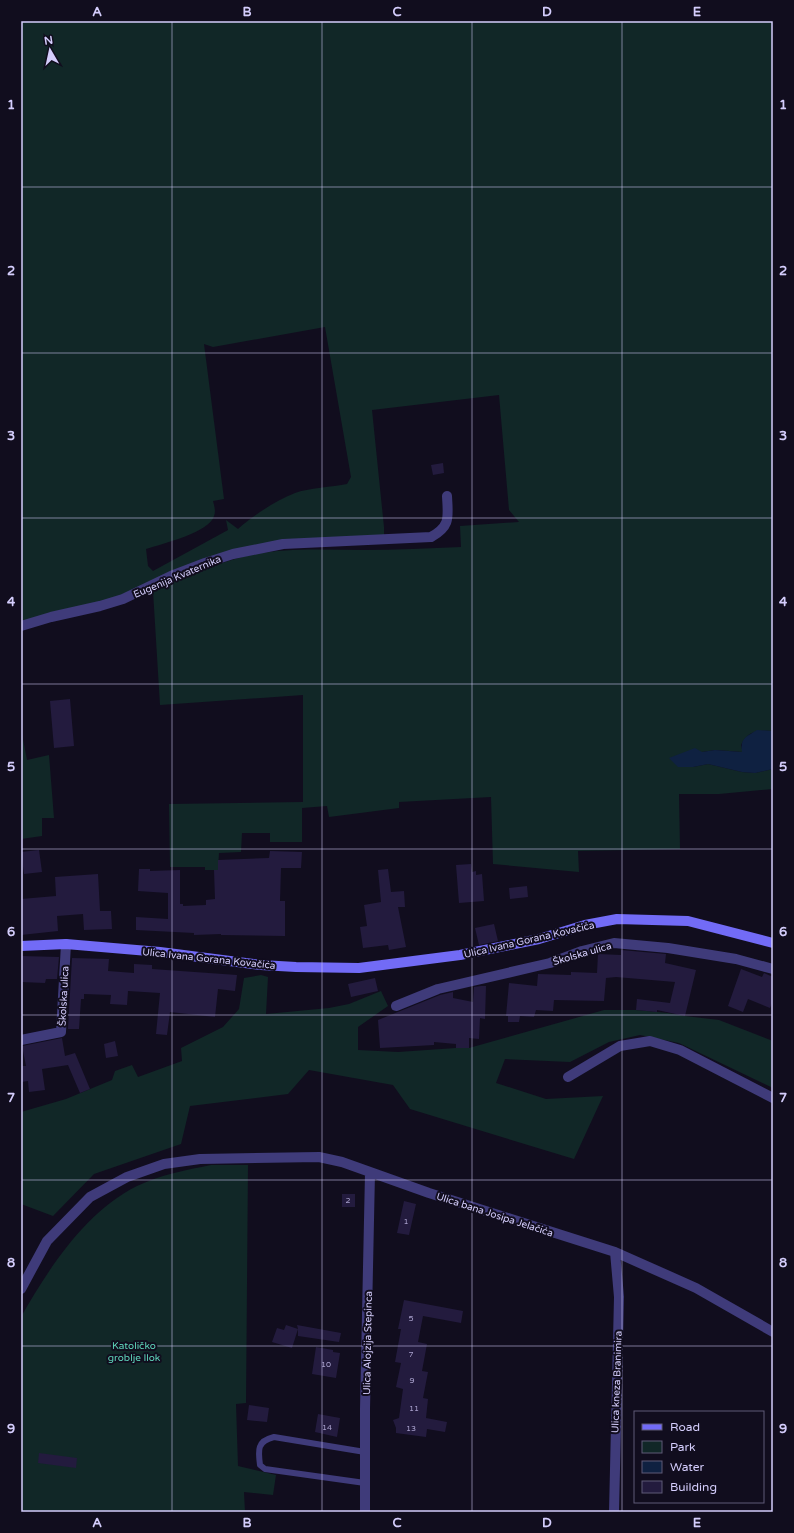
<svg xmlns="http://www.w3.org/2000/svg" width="794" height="1533" font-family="'Varela Round',sans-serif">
<rect width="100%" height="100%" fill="#110d1e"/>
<!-- green -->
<path fill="#112727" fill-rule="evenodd" d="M21,21H773V731C758,730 748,730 741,745L743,752L715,750L702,752L693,767L708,764L742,772L755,773L773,769V789L719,794H679L680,849L578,851L579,872L493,864L491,797L399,802V808L329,817L327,806L302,808V842H270V833H242L241,852L219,853L218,870H205V867H170L169,804L303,802V695L160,705L153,591C183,577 214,564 246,556C285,547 324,550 364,550C396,550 429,548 461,547L460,526L519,522L509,510L499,395L372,410L384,527V537L269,543L113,600L21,625ZM325,327L351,477L347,484C333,487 308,488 295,493C275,501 254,515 238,529L226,520L228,530L153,571L148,566L146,549C162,544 210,532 214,516C216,511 214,505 213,501L224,499L204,344L213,347Z
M21,729L27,760L49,755L54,818H42V836L21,839Z
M261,975L268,977L266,1014L329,1008L349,1004L381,991L388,1006L358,1027V1050L398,1052L456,1048H469L604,1010H636L668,1013L685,1016L719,1020L773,1041V1088L679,1043L640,1035L609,1042L570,1062L505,1059L496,1083L546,1099L603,1096L574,1159L410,1109L393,1085L309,1070L288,1094L190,1106L181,1144L94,1174L53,1216L21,1204V1112L66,1099L112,1080L115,1071L132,1065L138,1077L182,1061L181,1048L223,1027L239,1009L244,978Z
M211,1165H248L246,1403L236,1404L238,1466L276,1475L273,1495L244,1492L245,1512H21V1317C49,1268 85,1212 137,1186C160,1175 186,1170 211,1165Z"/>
<!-- water -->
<path fill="#0f2141" d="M757,730L773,731V769L755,773L742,772L708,764L693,767H678L669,758L695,748L702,752L715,750L742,752C740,738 746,737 757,730Z"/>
<!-- building -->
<path fill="#231b3e" d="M443,463L444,473L433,475L431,465Z
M70,699L74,746L54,748L50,701Z
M39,850L42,872L24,874L21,852Z
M270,851L302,852L301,868H281L280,901H285V936L221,935V934L194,935V933L136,930V917L168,919V893L138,891L139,869H150V871L180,870V904H183V906L206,905V900L215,899L214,870H218V860L269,858Z
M471,864L472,872L476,871V875L482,874L484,901L459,903L456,865Z
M388,869L391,892L404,891L405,907H398L406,947L389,950L388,945L363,948L360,927L367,926L364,905L381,902L378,870Z
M98,874L100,911H111L112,929L84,930L83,914L57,916L58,931L21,935V899L56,896L55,877Z
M527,886L528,897L510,899L509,888Z
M494,924L498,941L479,945L475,928Z
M621,950L666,954L665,963L696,970L685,1016L657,1010V1012L636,1010L637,999L670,1003L675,982L616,977L606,978L604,1001L554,1000L553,1011L536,1010L534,1017L520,1016L519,1022H508V1016H506L509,983L537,986L538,974L571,975V972L597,973L598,954L621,955Z
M21,956L59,957L57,979H46L45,983L21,982Z
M72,958L109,959L108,971L134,973V964L152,965V969L237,975L235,991L218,989L215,1017L170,1012L167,1035L156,1034L160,993L128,991L127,1005L110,1004L111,995L84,994V999H81L79,1029H68Z
M741,969L762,977L764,973L773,977V1001L770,1008L748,999L743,1012L728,1006Z
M375,978L378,991L351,997L348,984Z
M481,986H486L485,1019L480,1018L479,1039L469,1038V1048H456V1044L434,1042V1045L380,1048L378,1020L440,995L453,992V998L473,1002L474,987Z
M62,1038L65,1056L75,1053L90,1089L80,1093L68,1065L42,1069L45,1090L29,1092L28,1081L21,1082V1066H26L22,1046Z
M115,1041L118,1056L106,1058L104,1044Z
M342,1194H355V1207H342Z
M404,1201L416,1204L409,1235L397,1233Z
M404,1300L463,1311L461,1323L423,1316L418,1342L427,1344L422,1371L428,1372L423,1398L428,1399L426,1418L447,1422L445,1432L427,1429L426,1437L396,1433V1428L393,1420L399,1418L403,1389L396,1387L401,1363L395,1362L401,1329H398Z
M286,1325L298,1329L297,1325L341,1333L339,1342L298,1336V1329L292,1348L272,1342L277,1328L284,1330Z
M316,1347L333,1350V1352L340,1353L336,1378L312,1374Z
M249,1405L269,1408L267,1422L247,1420Z
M318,1414L340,1418L337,1437L315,1432Z
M39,1453L77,1458L76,1468L38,1463Z"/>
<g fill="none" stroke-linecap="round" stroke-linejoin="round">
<!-- lane -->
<path stroke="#3f3b7a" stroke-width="6" d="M365,1483L265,1469L260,1465C258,1450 257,1441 274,1437L365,1452"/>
<!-- street -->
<path stroke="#3f3b7a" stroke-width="10" d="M21,626L51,617L100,606L123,599L171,576L205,563L233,554L283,544L431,537C451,526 448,517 447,496
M396,1006L438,989L550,963L582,951L614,943L668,948L736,959L773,969
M21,1040L61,1032L66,944
M568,1077L620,1046L650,1041L680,1050L773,1098
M21,1289L47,1241L90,1197L127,1177L164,1164L200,1159L319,1157L342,1162L429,1193L615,1252L696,1288L773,1332
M365,1512V1409L370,1173
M614,1512L619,1297L615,1252"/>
<!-- secondary -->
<path stroke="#726bf6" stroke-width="10" d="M21,946L66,944L160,952L261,965L296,967L359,968L460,955L539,939L585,925L617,919L688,921L773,943"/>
</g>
<!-- grid -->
<path fill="none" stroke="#d4cdfc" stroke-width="1" stroke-opacity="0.55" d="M172,21V1512M322,21V1512M472,21V1512M622,21V1512M21,187H773M21,353H773M21,518H773M21,684H773M21,849H773M21,1015H773M21,1180H773M21,1346H773"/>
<g text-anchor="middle" stroke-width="4" stroke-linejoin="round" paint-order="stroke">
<!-- number labels -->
<g font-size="8" fill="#a8a0cc">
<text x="348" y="1203">2</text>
<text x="406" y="1224">1</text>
<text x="411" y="1321">5</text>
<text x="411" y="1357">7</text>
<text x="326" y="1367">10</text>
<text x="412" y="1383">9</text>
<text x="414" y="1411">11</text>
<text x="327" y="1430">14</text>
<text x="411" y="1431">13</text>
</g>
<!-- street labels -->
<g font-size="10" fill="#d4cdfc" stroke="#110d1e">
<text transform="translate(177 576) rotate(-23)" y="4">Eugenija Kvaternika</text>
<text transform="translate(529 939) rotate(-13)" y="4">Ulica Ivana Gorana Kovačića</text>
<text transform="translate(582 953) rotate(-16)" y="4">Školska ulica</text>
<text transform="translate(209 958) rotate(6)" y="4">Ulica Ivana Gorana Kovačića</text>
<text transform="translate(63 996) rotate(-87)" y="4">Školska ulica</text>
<text transform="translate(495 1214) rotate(18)" y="4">Ulica bana Josipa Jelačića</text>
<text transform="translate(367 1343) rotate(-89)" y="4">Ulica Alojzija Stepinca</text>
<text transform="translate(616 1382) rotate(-88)" y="4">Ulica kneza Branimira</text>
</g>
<!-- park labels -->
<g font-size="10" fill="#5fd6bc" stroke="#110d1e">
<text x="134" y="1349">Katoličko<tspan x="134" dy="12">groblje Ilok</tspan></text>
</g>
</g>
<!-- border -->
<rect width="794" height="1533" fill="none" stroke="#110d1e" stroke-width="44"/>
<!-- legend -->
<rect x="634" y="1411" width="130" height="92" fill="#110d1e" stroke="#5f5a77"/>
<rect x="642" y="1424" width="20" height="6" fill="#726bf6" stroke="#5f5a77"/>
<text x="670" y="1431" font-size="12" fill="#d4cdfc">Road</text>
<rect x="642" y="1441" width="20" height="12" fill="#112727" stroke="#5f5a77"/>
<text x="670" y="1451" font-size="12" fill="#d4cdfc">Park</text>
<rect x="642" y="1461" width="20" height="12" fill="#0f2141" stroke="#5f5a77"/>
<text x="670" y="1471" font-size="12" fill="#d4cdfc">Water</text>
<rect x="642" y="1481" width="20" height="12" fill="#231b3e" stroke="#5f5a77"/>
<text x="670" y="1491" font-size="12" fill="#d4cdfc">Building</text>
<!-- north arrow -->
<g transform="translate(50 50) rotate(351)" stroke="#110d1e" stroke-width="3" paint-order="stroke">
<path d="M0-3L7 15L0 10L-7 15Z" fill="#d4cdfc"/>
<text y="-6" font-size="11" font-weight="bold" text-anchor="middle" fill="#d4cdfc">N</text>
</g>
<rect x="22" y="22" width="750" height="1489" fill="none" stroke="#d4cdfc" stroke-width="1.5"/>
<g font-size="13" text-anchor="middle" font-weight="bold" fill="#d4cdfc">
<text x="97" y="16">A</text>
<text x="247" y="16">B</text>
<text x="397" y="16">C</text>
<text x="547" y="16">D</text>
<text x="697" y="16">E</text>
<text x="11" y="109">1</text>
<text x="783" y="109">1</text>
<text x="11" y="275">2</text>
<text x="783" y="275">2</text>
<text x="11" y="440">3</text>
<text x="783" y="440">3</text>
<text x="11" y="606">4</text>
<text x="783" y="606">4</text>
<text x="11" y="771">5</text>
<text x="783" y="771">5</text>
<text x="11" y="936">6</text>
<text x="783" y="936">6</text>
<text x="11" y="1102">7</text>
<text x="783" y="1102">7</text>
<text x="11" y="1267">8</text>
<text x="783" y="1267">8</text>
<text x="11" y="1433">9</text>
<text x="783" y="1433">9</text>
<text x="97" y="1527">A</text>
<text x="247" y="1527">B</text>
<text x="397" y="1527">C</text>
<text x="547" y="1527">D</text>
<text x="697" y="1527">E</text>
</g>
</svg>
